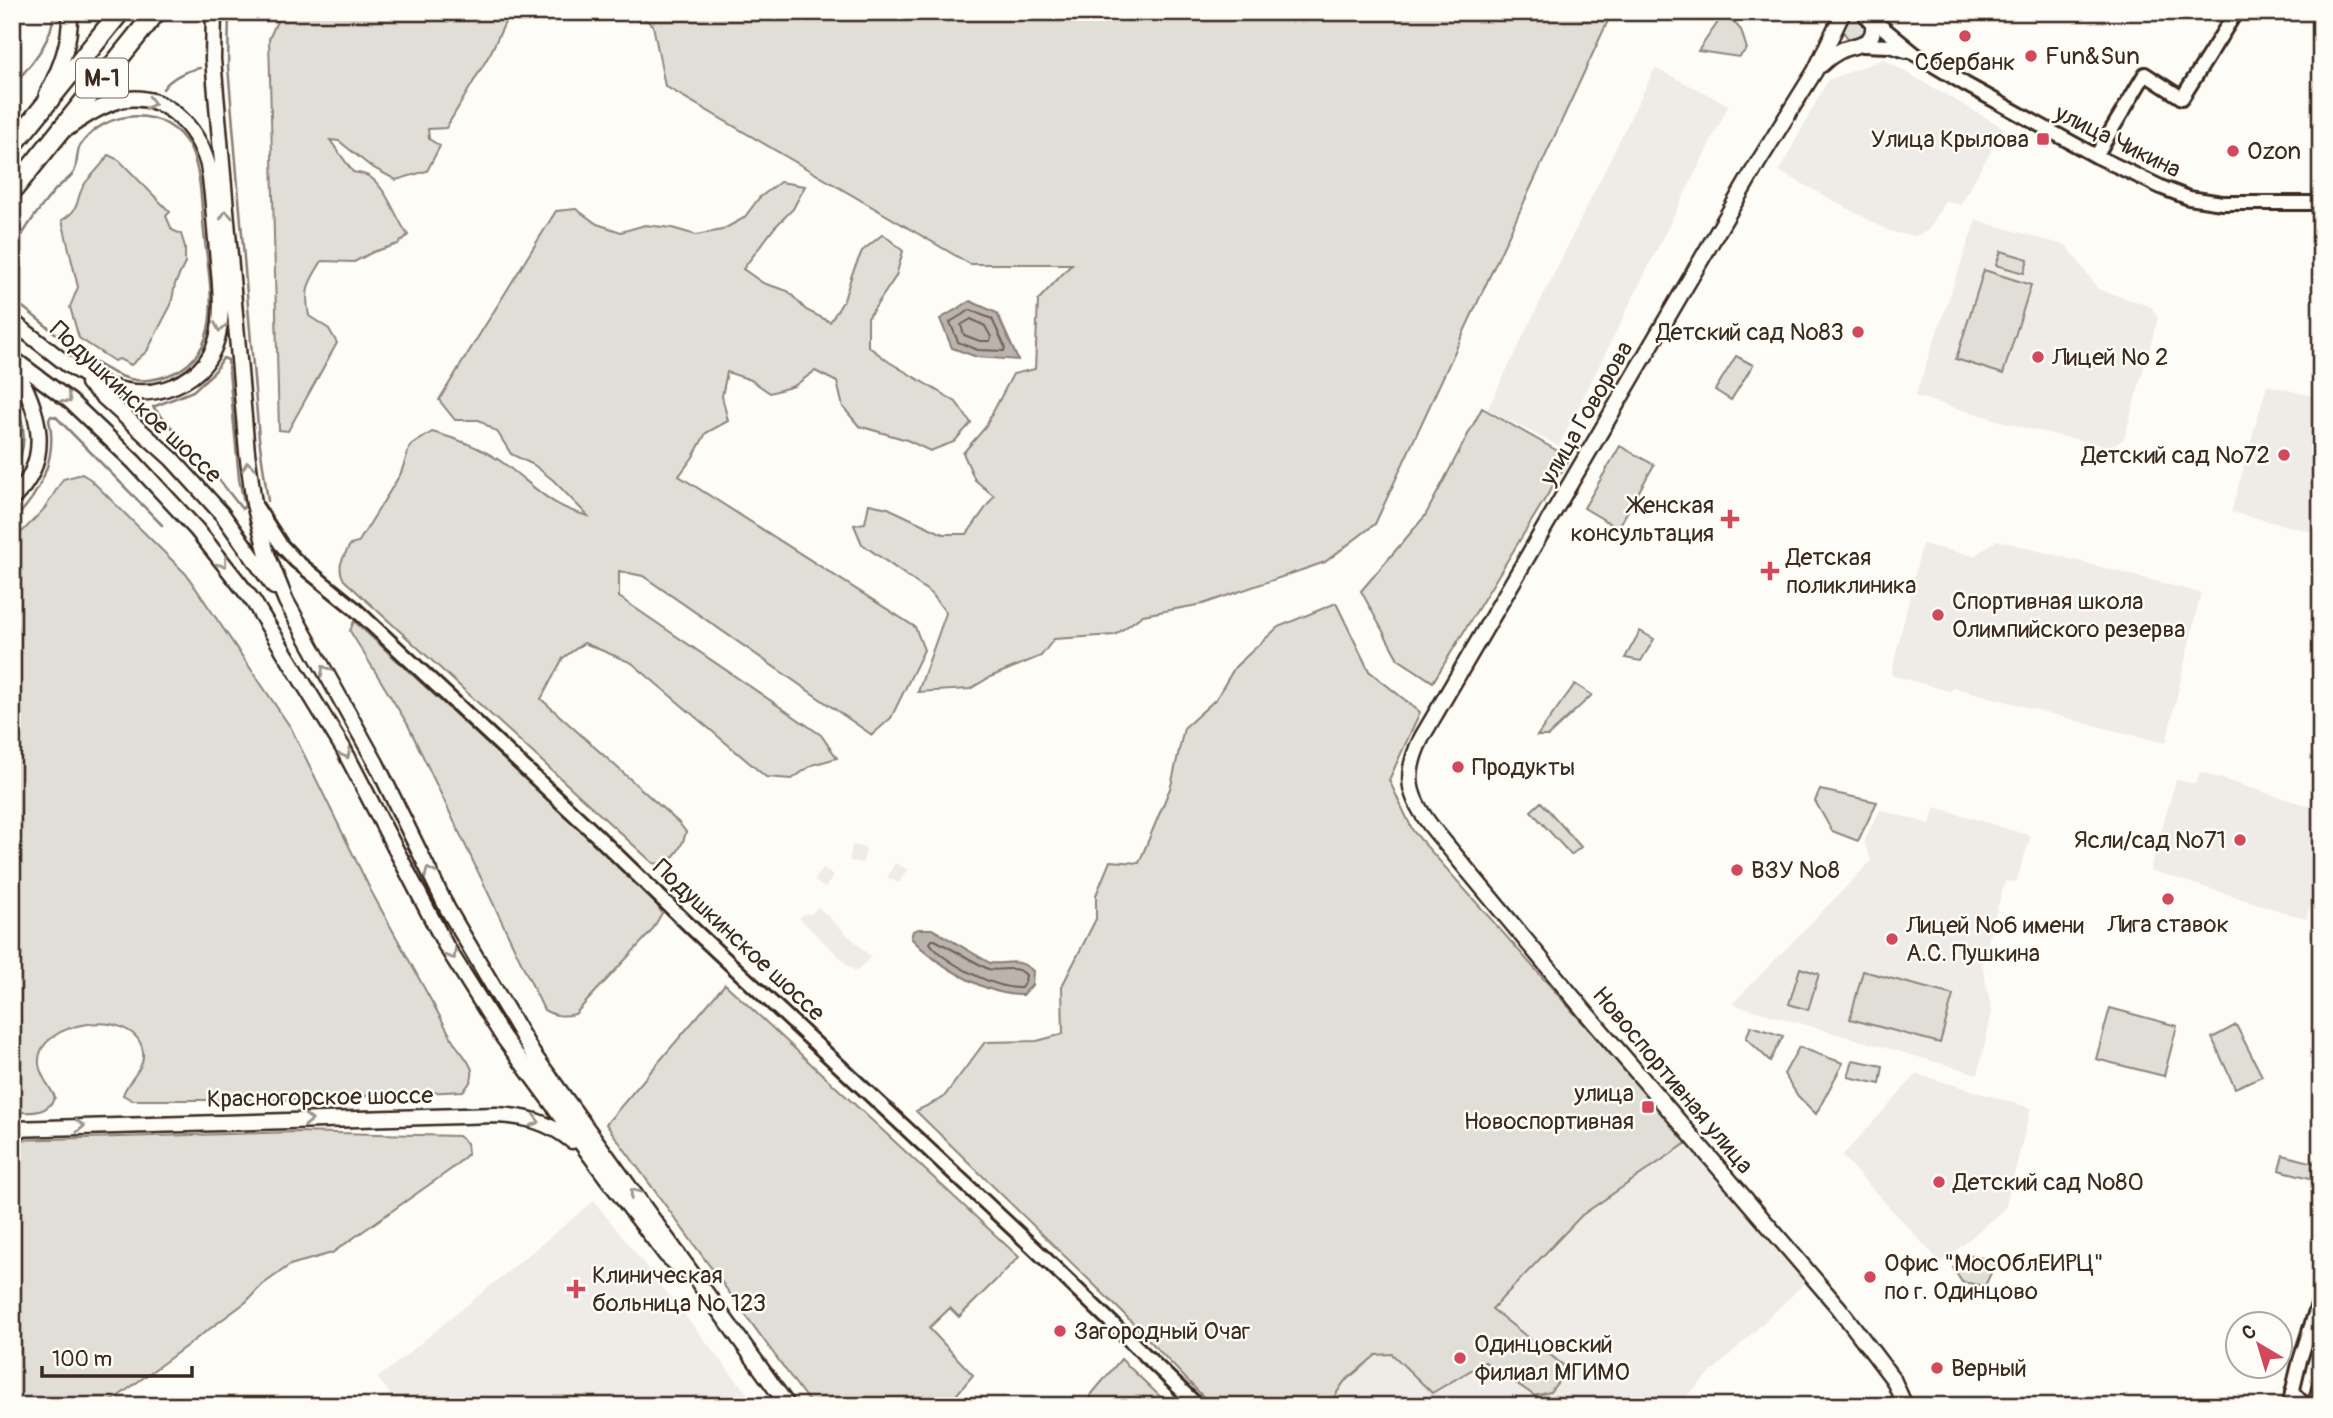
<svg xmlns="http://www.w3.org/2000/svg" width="2333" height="1418" font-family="Pangolin,sans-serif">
<rect width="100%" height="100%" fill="#fdfcf7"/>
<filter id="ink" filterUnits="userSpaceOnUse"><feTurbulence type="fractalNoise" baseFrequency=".0143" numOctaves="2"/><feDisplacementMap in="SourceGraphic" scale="14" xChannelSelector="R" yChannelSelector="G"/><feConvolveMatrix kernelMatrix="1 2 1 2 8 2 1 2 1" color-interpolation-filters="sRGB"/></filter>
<g filter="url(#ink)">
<!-- built -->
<path fill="#efece7" d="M1883,59L2004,128L1960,205L1945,201L1928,231L1915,236L1891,232L1779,171L1828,80Z
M1655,68L1729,105L1559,446L1487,410Z
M1976,220L2067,246L2098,289L2152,307L2158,318L2124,439L2111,447L2025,428L1915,396Z
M2267,385L2321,398V534L2231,512Z
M1997,540L2201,593L2166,743L2096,726L1956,688L1949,691L1891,675L1922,544L1974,556Z
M2200,772L2321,810V870L2306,919L2150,870L2176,780L2196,784Z
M1935,807L2031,836L2016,882L2005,881L1982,963L1992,1012L1978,1074L1732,1004L1871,861L1864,841L1880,810L1930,824Z
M852,845L866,848L863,863L849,861Z
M895,863L907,869L899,883L887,877Z
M823,868L834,876L825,888L814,881Z
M818,907L871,957L855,972L799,918L805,914H811Z
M1917,1074L2031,1108L2005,1209L1941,1263L1842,1156Z
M1688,1142L1808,1280L1676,1406H1320L1376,1347L1492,1310L1582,1215Z
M594,1201L757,1406H399L378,1378Z"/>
<!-- green -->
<path fill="#e1ded7" stroke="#8e847a" stroke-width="2" d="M281,12H510L491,52L446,128L428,129L429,139L440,146L427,171L396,180L370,166L339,141L330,140L353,172C359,173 366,174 370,177C388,190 395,217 408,235L398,244L373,252L354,262L322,261C308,283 304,289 309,316L329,329L337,343L288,431L279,430L269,39Z
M634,12H1612L1375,524L1325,562L1203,604L1143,615L1115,635L1054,639L1041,656L990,677L970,689L918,692L946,613L932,594L862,544L854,525L865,523L869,504L888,508L943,534H967L994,496L975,480L963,453L984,429L1013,374L1035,369L1038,300L1072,264H970L665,86L653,25Z
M1725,12L1741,30L1747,49L1739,57L1698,51Z
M1843 28a12 12 0 1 1 24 0a12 12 0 1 1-24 0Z
M108,155L119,160L170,212L166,216L172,230L181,234L185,247V263L175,284L171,305L147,351L131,365L119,359L114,361L79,338L70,307L78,287L62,220C83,208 74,198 86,182C94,172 101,167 108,155Z
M780,182L805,186L793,209L775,227L743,269L763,283L788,291L806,310L830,322L844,300L852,274L862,251L883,234L903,251L896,276L868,318V346L889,362L956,402L971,423L954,442L930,451L907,440L859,426L843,407L837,382L815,371L794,386L770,393L751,380L727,372L722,396L728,421L706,433L693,457L679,476L915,627L924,650L891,718L872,735L643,576L619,571V597L821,735L837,758L812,765L792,779L766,777L632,663L584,643L563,658L541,699L679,823L686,832C682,848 671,867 653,863L344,580C336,566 343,558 350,545L358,543L401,473L410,446L432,432C458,439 485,449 506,465C535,487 551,507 588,516L553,480L534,465L511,454L498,433L479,420H455L439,400L556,211L576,209L597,224L621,232L645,225L672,228L696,235L722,230L744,218L759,198Z
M2001,251L2028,259L2024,273L1996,265Z
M1984,270L2031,285L2003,374L1956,359Z
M1736,356L1753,365L1731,400L1715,390Z
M1482,408L1570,458L1433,682L1398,659L1361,591L1425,516Z
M1620,446L1654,465L1618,528L1584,508Z
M82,474L90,479L186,574L291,728L371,891L455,1044C468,1061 482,1073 463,1091L291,1100H132L123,1095C127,1081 145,1069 143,1053C139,1006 35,1019 39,1064C40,1076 50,1087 55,1097C46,1116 30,1112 12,1112V539L23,531L45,508L63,479Z
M1336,603L1369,671L1420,712L1389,780L1413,831L1688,1142L1582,1215L1492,1309L1568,1369L1550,1392L1535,1396L1485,1362L1432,1393L1392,1354L1376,1355L1344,1382L1328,1406H1212L1123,1313L916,1111L943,1098L985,1042L1037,1041L1063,1034L1062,986L1096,919V895L1110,861L1139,863L1171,786L1184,728L1216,699L1235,667L1278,627Z
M354,621L650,894L662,913L651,932L575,1014C563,1017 555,1016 544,1010L408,725L350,631Z
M1640,631L1654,639L1641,661L1625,658Z
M1575,684L1592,695L1548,736H1537Z
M1820,790L1877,802L1858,841L1832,831L1815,801Z
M1541,802L1581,847L1571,855L1531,811Z
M1800,968L1819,974L1808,1010L1789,1004Z
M1863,971L1953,995L1940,1043L1850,1019Z
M725,984L1019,1257L959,1317L950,1308L929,1328L973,1375L947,1406H812L606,1124Z
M2110,1008L2177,1026L2164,1076L2096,1059Z
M2236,1025L2262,1076L2235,1088L2212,1038Z
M1751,1026L1783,1036L1770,1061L1746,1038Z
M1799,1047L1843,1063L1816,1114L1798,1096L1784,1074Z
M1853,1060L1883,1066L1880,1084L1848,1077Z
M295,1132L458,1136L467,1143L468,1154L450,1170L332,1253L290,1265L262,1285L246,1302L105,1406H12V1140Z
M2283,1155L2318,1164L2314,1179L2279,1170Z
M1967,1254L1996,1262L1985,1286L1962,1282L1953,1268Z
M1121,1359L1170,1406H1100L1090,1396Z"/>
<!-- water -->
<path fill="#bbb4ad" stroke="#887d74" stroke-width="2" d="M970,301L997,313L1018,360L977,357L952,348L940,319Z
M919,929H932L990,963C1008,965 1017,956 1033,971L1032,985L1023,995C987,996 936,965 911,938L913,931Z"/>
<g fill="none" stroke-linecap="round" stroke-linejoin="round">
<!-- shore -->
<path stroke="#6e6157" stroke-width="2" d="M970,310L992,319L1005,347L1004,351L978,350L958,342L950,322Z
M971,319L985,326L991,337L990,341H980L964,335L961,325Z
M935,940L988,969C1002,972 1015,964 1026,975L1025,982L1021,988C996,989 944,963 930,943L932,940Z"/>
<!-- stream -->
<path stroke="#887d74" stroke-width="2.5" d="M229,12L228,66L259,438L268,501
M12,87C31,64 52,43 54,12
M163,89C170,78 187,70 200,68
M12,257C20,233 39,209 55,190C60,184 70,179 74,172C78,164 76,153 80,146C105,107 168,105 190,148C202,173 201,205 204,232C208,276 227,347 176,372C163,378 150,382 135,380C95,373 46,323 12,299
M223,358L228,360L239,479L245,506L242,509L217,477L153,407L193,391L215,371Z
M12,396C27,423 28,448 12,475
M12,521C39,497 58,457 49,420L51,416L56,417L162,525"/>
<defs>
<path id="minor" d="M1871,18L1915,54L1965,84L2096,156L2163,188L2189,198L2222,203H2321
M1862,45L1890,46L1906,51
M2096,156L2145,74L2182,98L2236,12
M257,508L281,545L296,561L354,608L591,830L694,930L1035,1249L1198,1406
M2292,1392L2306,1406
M2289,1406L2300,1360L2321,1295"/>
<path id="major" d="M214,12L213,59L247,452L254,504L267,554L286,601L376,763L447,908L533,1054L788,1406
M1843,12L1815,71L1759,161L1422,737C1402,776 1408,798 1435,831L1587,1014L1839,1308L1893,1379L1905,1406
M1821,65C1827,59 1835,53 1844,49C1858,44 1875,45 1873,24L1864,12
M47,94C61,68 71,41 70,12
M12,321L68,365
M12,358L70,401L134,462L197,530L253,601L343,748L446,946L503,1037L607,1178L666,1255L684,1271
M61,359C90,382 128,400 165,389C233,369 222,306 217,250C214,222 213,193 208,165C197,127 165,91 121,100C102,105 83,117 68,128
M12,362C38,407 56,458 12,499
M88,383L172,459L222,514L274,587
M12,1129L496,1115C525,1116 549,1122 572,1141
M2315,1406L2321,1383"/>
<path id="highway" d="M12,146L120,12
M12,191L156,12"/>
</defs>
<!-- minor casing -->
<use href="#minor" stroke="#3b2a1e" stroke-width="18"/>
<!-- major casing -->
<use href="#major" stroke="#3b2a1e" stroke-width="19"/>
<!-- highway casing -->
<use href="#highway" stroke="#3b2a1e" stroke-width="23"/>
<!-- minor -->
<use href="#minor" stroke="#fdfcf7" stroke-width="12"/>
<!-- major -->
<use href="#major" stroke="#fdfcf7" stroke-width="14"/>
<!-- highway -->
<use href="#highway" stroke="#fdfcf7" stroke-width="18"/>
</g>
<!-- one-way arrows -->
<defs><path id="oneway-chevron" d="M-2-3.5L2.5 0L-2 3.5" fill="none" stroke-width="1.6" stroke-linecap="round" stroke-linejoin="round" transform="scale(1.75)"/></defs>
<g stroke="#9c938a">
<use href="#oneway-chevron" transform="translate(151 103) rotate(14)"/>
<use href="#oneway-chevron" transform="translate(226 215) rotate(-95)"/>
<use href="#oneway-chevron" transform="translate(220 327) rotate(100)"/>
<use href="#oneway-chevron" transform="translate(67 399) rotate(40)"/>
<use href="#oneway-chevron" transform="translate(248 466) rotate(-98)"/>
<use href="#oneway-chevron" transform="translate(223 563) rotate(51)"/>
<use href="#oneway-chevron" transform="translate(325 670) rotate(-119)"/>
<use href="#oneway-chevron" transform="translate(346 754) rotate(62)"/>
<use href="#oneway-chevron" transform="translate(429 872) rotate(-116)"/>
<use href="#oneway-chevron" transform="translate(452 955) rotate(58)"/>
<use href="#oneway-chevron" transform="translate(308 1120) rotate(-1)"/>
<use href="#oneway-chevron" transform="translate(535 1121) rotate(16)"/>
<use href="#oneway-chevron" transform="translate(80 1126) rotate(-2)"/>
<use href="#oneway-chevron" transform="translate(634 1193) rotate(-127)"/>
</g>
</g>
<!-- markers -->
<g fill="#d1495b" stroke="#fdfcf7" stroke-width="2.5">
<circle cx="1965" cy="36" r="7"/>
<circle cx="2031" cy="56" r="7"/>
<rect x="2036" y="132" width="14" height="14" rx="3.5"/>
<circle cx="2233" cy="151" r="7"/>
<circle cx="1858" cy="332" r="7"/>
<circle cx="2038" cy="357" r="7"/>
<circle cx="2284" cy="455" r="7"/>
<path d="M1726.5 508.5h7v7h7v7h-7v7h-7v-7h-7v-7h7z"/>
<path d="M1766.5 560.5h7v7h7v7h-7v7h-7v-7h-7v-7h7z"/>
<circle cx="1938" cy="615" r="7"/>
<circle cx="1458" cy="767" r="7"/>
<circle cx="2240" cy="840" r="7"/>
<circle cx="1737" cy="870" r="7"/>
<circle cx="2168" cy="899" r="7"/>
<circle cx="1892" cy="939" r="7"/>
<rect x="1641" y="1100" width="14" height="14" rx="3.5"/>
<circle cx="1939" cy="1182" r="7"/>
<circle cx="1870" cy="1277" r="7"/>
<path d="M572.5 1278.5h7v7h7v7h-7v7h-7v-7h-7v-7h7z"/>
<circle cx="1060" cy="1331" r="7"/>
<circle cx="1460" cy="1358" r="7"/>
<circle cx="1937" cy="1368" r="7"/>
</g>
<g text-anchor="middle" stroke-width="5" stroke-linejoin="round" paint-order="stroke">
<!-- shield labels -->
<rect fill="#fdfcf7" stroke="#75695f" stroke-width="2" x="76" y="58.5" width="52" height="39" rx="5"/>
<g font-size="23" font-weight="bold" fill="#3b2a1e">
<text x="102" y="86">М-1</text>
</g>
<!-- poi labels -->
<g font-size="24" fill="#3b2a1e" stroke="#fdfcf7" text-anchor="start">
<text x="2045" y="64">Fun&amp;Sun</text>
<text x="1965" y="70" text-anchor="middle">Сбербанк</text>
<text x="2029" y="147" text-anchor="end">Улица Крылова</text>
<text x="2247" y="159">Ozon</text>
<text x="1844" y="340" text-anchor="end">Детский сад №83</text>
<text x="2052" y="365">Лицей № 2</text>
<text x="2270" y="463" text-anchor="end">Детский сад №72</text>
<text x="1714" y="513" text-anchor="end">Женская<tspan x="1714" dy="28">консультация</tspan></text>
<text x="1786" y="565">Детская<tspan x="1786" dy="28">поликлиника</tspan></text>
<text x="1952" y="609">Спортивная школа<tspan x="1952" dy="28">Олимпийского резерва</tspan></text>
<text x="1472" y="775">Продукты</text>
<text x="2226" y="848" text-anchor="end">Ясли/сад №71</text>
<text x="1751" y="878">ВЗУ №8</text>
<text x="2168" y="932" text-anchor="middle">Лига ставок</text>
<text x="1906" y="933">Лицей №6 имени<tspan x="1906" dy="28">А.С. Пушкина</tspan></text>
<text x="1634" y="1101" text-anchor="end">улица<tspan x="1634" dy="28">Новоспортивная</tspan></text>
<text x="1953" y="1190">Детский сад №80</text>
<text x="1884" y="1271">Офис "МосОблЕИРЦ"<tspan x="1884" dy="28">по г. Одинцово</tspan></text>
<text x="592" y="1283">Клиническая<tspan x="592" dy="28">больница № 123</tspan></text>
<text x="1074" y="1339">Загородный Очаг</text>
<text x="1474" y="1352">Одинцовский<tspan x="1474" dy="28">филиал МГИМО</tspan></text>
<text x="1951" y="1376">Верный</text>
</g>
<!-- street labels -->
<g font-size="24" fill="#3b2a1e" stroke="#fdfcf7">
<text transform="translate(2118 141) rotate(26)" y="8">улица Чикина</text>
<text transform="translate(136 402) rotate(43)" y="8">Подушкинское шоссе</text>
<text transform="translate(1586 413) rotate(-60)" y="8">улица Говорова</text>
<text transform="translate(739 940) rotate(43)" y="8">Подушкинское шоссе</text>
<text transform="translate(1673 1080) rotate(50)" y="8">Новоспортивная улица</text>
<text transform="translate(320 1097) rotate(-1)" y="8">Красногорское шоссе</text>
</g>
</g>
<!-- margin -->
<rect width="2333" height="1418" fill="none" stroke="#fdfcf7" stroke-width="42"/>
<rect x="21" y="21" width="2291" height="1376" fill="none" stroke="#3b2a1e" stroke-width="2.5" filter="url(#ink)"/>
<!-- north arrow -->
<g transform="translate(2259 1345) rotate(322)"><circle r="33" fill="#fdfcf7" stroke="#afa8a0" stroke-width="2"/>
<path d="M0-5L12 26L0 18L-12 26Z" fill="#d1495b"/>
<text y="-10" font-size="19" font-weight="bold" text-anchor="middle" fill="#3b2a1e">С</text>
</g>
<!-- scale -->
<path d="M42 1366v10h150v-10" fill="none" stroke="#3b2a1e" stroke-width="3.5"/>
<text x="52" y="1366" font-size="21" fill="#3b2a1e" stroke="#fdfcf7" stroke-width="5" paint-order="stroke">100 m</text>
</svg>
